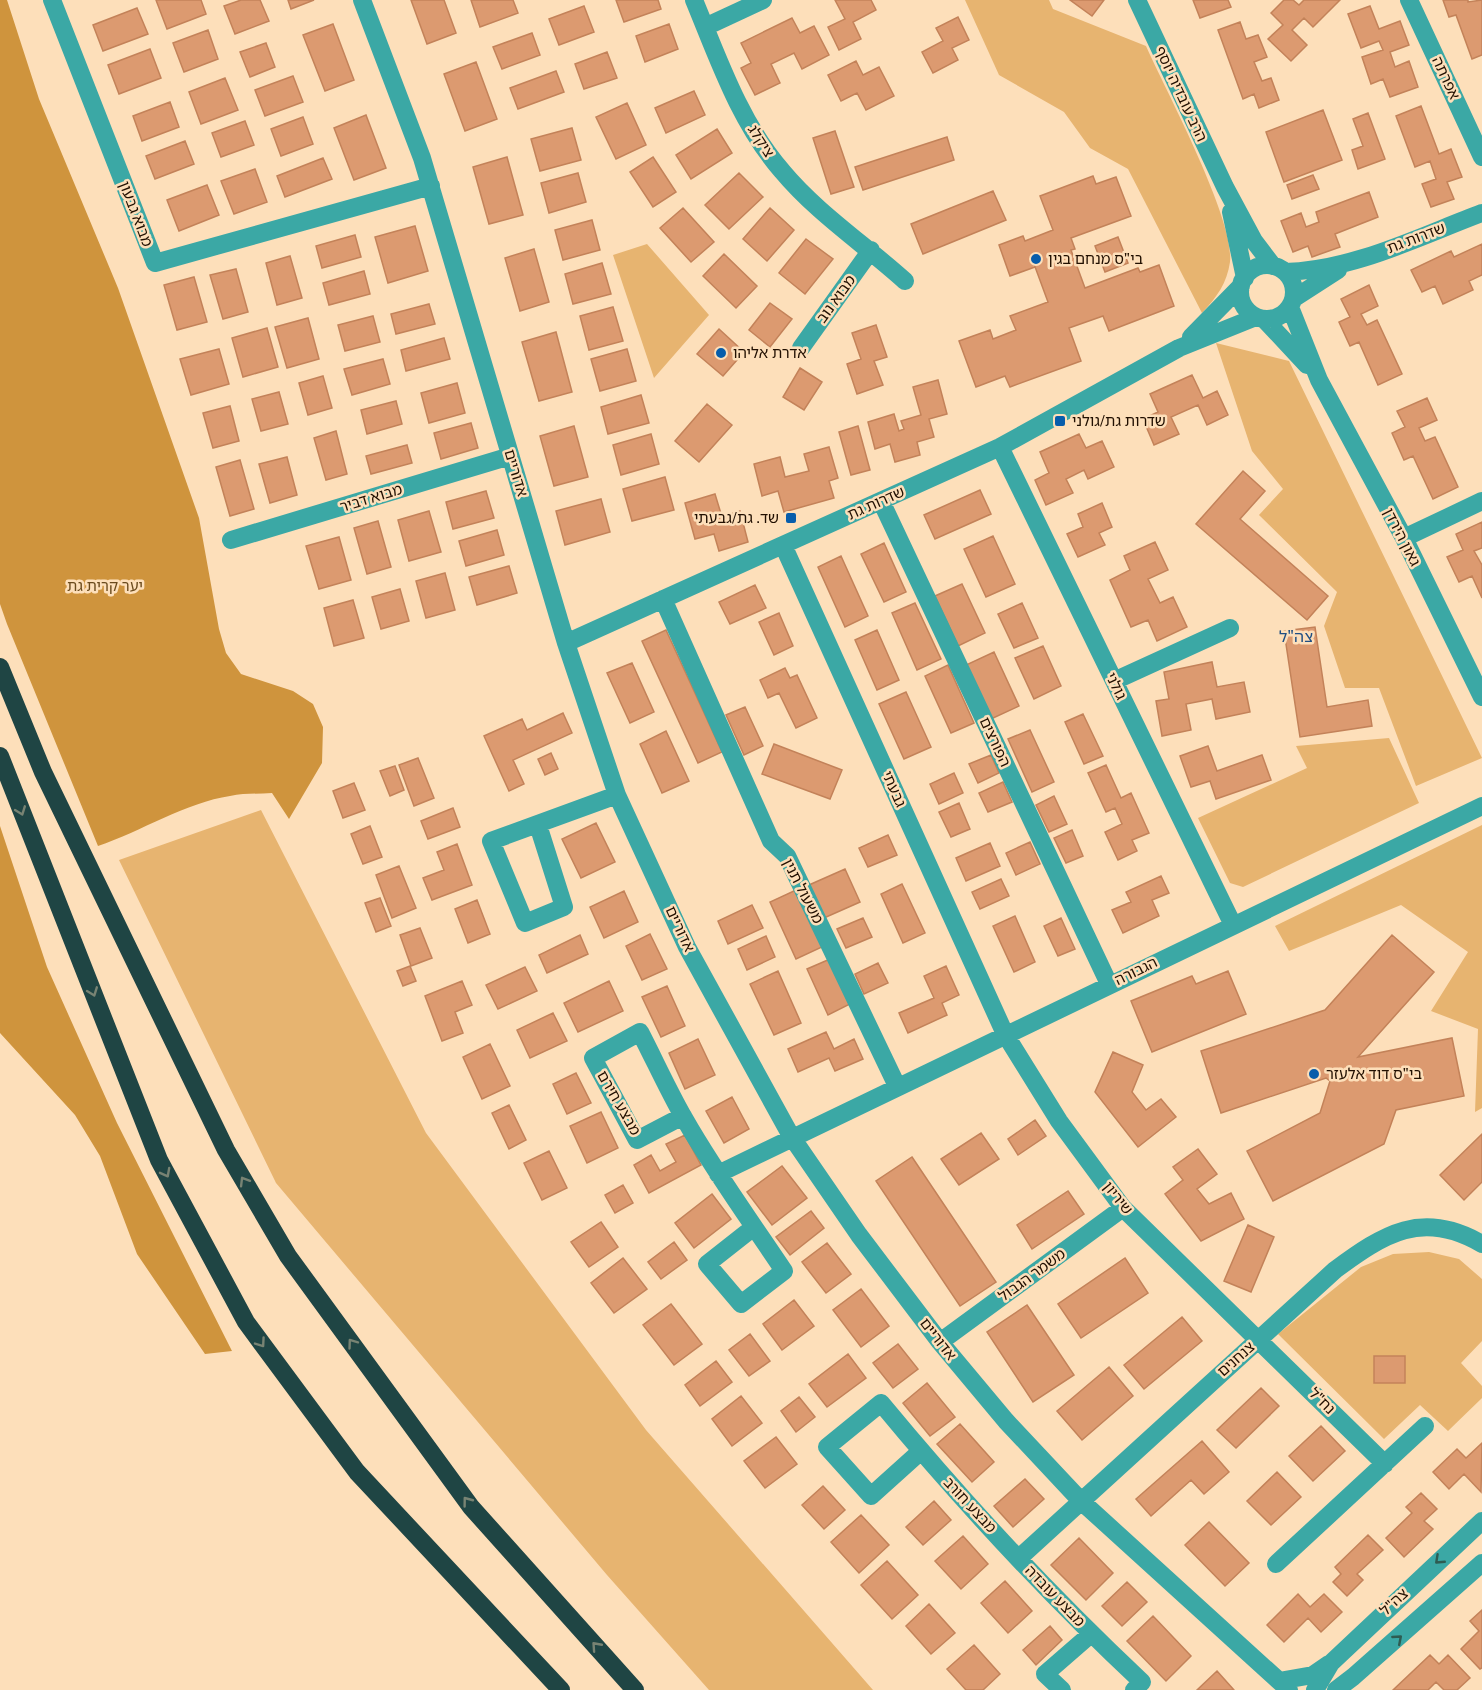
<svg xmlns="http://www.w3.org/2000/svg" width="1482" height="1690" font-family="'Public Sans','Noto Sans Hebrew',sans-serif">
<rect width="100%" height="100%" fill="#fddfba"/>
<!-- green -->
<path fill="#e7b470" d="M965,0H1049L1053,9L1146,46C1166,91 1235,219 1230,262C1227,283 1217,297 1202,313L1128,169L1090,148L1064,112L999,75Z
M647,244L709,315L654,378L613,255Z
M1216,343L1289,361L1482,758L1416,786L1379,688H1345L1324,626L1337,592L1259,515L1283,489L1252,451Z
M1389,738L1419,803L1243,887L1230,883L1198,818L1307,768L1296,746Z
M261,810L426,1133L646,1430L873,1690H709L607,1575L276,1183L119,860Z
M1482,825V1108L1475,1112L1478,1029L1431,1011L1468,952L1401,905L1289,951L1275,926Z
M1429,1252L1459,1259L1482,1279V1341L1461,1363L1482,1386V1398L1448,1431L1420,1405L1384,1439L1278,1334L1361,1267L1393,1254Z"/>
<!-- forest -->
<path fill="#cf943d" d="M0,0H7L39,99L118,288L199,518L219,629L226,653L241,674L293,691L313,704L323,727L322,763L289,819L272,793C258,794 244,793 230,796C187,802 140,832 98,846L7,624L0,604Z
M0,826L47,967L117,1123L232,1351L205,1354L137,1254L100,1156L75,1115L0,1033Z"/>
<!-- building -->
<path fill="#dc9a70" stroke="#c38259" stroke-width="1.5" d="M156,0H201L206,14L167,29Z
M241,0H260L269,21L235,34L224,6Z
M288,0H314L291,9Z
M411,0H444L456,33L427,44Z
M471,0H513L518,13L480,27Z
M616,0H658L661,9L624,22Z
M835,0H871L876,10L853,22L861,39L839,50L828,27L845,19Z
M1070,0H1104L1092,16Z
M1193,0H1228L1231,7L1200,18Z
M1284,0H1293L1299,5L1304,0H1340L1313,27L1304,18L1292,30L1307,45L1291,61L1268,39L1283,25L1271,13Z
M1443,0H1468V2L1482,0V55L1472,59L1456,15L1449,17Z
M584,6L594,32L559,45L549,19Z
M1370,6L1379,29L1400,21L1409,45L1390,52L1395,67L1409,61L1418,87L1390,97L1383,79L1371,84L1362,57L1383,50L1379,41L1361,48L1348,14Z
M137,8L148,34L103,51L93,25Z
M958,17L969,40L952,48L958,60L933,73L922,52L943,41L936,28Z
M792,18L800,33L814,26L829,55L802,69L794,53L771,64L780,83L755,95L741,68L751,63L741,43Z
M1240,22L1246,39L1258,35L1267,57L1254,62L1262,81L1271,78L1279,100L1259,108L1254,94L1243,99L1218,30Z
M333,24L354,80L325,91L303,35Z
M669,24L678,49L645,62L636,36Z
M208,30L218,59L184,72L173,43Z
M532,33L540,55L502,69L493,47Z
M266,43L275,67L250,77L240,52Z
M150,49L161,78L119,94L108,65Z
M607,52L617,78L584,89L575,64Z
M856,61L863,75L879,67L894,96L866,110L857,93L841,101L828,75Z
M476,62L497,119L465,131L444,74Z
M556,71L564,92L518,109L510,88Z
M293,76L303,102L265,116L255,90Z
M225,78L238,110L201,124L189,92Z
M694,91L705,115L666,133L655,108Z
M170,102L179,127L142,141L133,116Z
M627,103L646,145L616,159L596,117Z
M1421,106L1439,154L1451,149L1462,177L1447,182L1454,199L1431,207L1422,184L1436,179L1430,161L1415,167L1396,116Z
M1323,110L1342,160L1284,182L1266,132Z
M1368,113L1385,159L1358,169L1352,150L1363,146L1353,119Z
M366,115L386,168L354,180L334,128Z
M303,117L313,144L281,156L271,129Z
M245,121L254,145L221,157L212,133Z
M572,128L581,160L540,171L531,139Z
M717,129L732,153L691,179L676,155Z
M835,131L854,187L831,194L813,138Z
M947,137L954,160L863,190L855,167Z
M185,141L194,164L155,179L146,156Z
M507,157L523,215L489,224L473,167Z
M653,157L676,192L653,207L630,172Z
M323,158L332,179L285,197L277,176Z
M255,169L267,202L234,214L221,181Z
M578,173L586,202L549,213L541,183Z
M739,173L763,197L729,229L705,205Z
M1313,175L1319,189L1292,199L1287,185Z
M1093,176L1096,184L1116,177L1131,216L1071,238L1075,249L1071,250L1085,288L1138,268L1140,272L1159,265L1174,306L1109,331L1103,316L1069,328L1081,361L1010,387L1005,376L976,387L959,341L990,330L993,339L1016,330L1010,316L1048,302L1034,264L1035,267L1010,276L999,245L1023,236L1025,241L1053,230L1040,196Z
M207,185L219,215L179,231L167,200Z
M993,191L1006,220L923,254L911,224Z
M1369,192L1378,217L1335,234L1340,247L1312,257L1308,246L1293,252L1281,221L1301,213L1306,227L1319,222L1316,212Z
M683,208L714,242L691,262L660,228Z
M770,208L794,230L767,261L743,239Z
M592,220L600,250L563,260L555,230Z
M415,226L428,271L388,283L375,237Z
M355,235L361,257L322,268L316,246Z
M1118,237L1128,263L1105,272L1095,246Z
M806,239L833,259L805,294L779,273Z
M1482,244V275L1469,281L1473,290L1443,304L1435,286L1422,292L1411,270L1451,251L1454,257Z
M534,249L549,302L520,311L505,258Z
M724,254L757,286L736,308L703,276Z
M290,256L302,298L277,305L266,263Z
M602,263L611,294L573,304L565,274Z
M236,269L248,312L223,319L210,275Z
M364,271L370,294L329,305L323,283Z
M194,277L207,322L177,330L164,285Z
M1369,285L1378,306L1361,314L1367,325L1377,320L1402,374L1378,385L1359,342L1350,346L1339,322L1350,317L1341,299Z
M770,303L792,319L770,347L749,330Z
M429,304L435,324L396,334L391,314Z
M613,307L623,341L589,350L580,316Z
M373,316L380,342L345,351L338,325Z
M308,318L319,359L287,368L275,327Z
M876,325L887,357L874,361L883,385L857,394L847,364L861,359L852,333Z
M267,328L278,367L243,377L232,338Z
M719,329L744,352L723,376L697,354Z
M556,332L572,392L539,401L522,342Z
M444,338L450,359L406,371L401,350Z
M219,349L229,384L191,395L180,359Z
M627,349L636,381L600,391L591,359Z
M383,359L390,384L352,395L344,369Z
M800,368L822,382L804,410L783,397Z
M1192,375L1203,398L1217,391L1228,415L1207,425L1198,405L1171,417L1179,434L1154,445L1143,419L1158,412L1150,394Z
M323,376L332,408L308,415L299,383Z
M938,380L947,414L929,419L934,437L917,442L920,455L895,462L890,444L875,449L868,422L894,414L899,431L904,429L901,421L921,415L913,387Z
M457,383L465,413L429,423L421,393Z
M279,392L288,424L261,431L252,399Z
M641,395L649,423L608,434L601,407Z
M1427,398L1437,420L1419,428L1425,441L1435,437L1458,487L1433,499L1413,456L1404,460L1392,433L1405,427L1397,411Z
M396,401L402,424L367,434L361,410Z
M707,404L732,425L699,462L675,441Z
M230,406L239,441L213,448L203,413Z
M471,423L478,448L441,459L434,433Z
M574,426L588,477L554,486L540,436Z
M858,426L870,470L851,475L839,432Z
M336,431L347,474L326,480L314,438Z
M651,434L659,464L621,475L613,445Z
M1079,434L1086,448L1102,441L1114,467L1088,479L1084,470L1066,479L1073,493L1046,505L1035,480L1049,473L1040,452Z
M407,445L412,463L371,474L366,456Z
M829,447L838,478L829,481L834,498L784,512L778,491L762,496L754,464L780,457L785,477L809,471L804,454Z
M287,457L297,495L270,503L259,464Z
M240,460L254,509L230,516L216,467Z
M1243,471L1265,491L1240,519L1328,596L1307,620L1196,524Z
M665,477L674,510L632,521L623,489Z
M980,490L991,514L935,539L924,515Z
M486,491L494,518L453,529L446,502Z
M715,494L722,517L740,511L748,542L719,551L714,534L695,539L685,503Z
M601,499L610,532L565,545L556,511Z
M1102,503L1112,527L1099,533L1105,545L1078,557L1067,534L1083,527L1078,514Z
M429,511L441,552L409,561L398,520Z
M378,521L391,567L367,574L354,528Z
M1482,522V548L1474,551L1482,565V598L1472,576L1459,582L1447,557L1463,550L1456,534Z
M497,530L504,555L466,566L459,541Z
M993,536L1015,584L986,597L964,549Z
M339,537L351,580L319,589L306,546Z
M1155,542L1168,570L1148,579L1160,603L1173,597L1187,627L1157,641L1148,620L1131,627L1110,580L1130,570L1124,556Z
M884,543L906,592L884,602L861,554Z
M841,556L868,616L845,627L818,567Z
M509,566L517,593L477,605L469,577Z
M445,573L455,610L426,618L416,581Z
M962,584L985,633L958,646L935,596Z
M755,585L766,608L730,624L719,602Z
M400,589L409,621L381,629L372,597Z
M353,600L364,638L334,646L324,608Z
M915,603L941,659L917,670L892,613Z
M1022,603L1038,638L1014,648L998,614Z
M779,613L793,646L774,655L759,622Z
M1315,627L1327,707L1368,700L1372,726L1300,737L1284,631Z
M666,630L722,752L698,763L642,641Z
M877,630L899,680L877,690L855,640Z
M1043,646L1061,686L1034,699L1015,658Z
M994,652L1019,706L991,719L966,665Z
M1212,662L1217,687L1244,682L1250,712L1216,719L1212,699L1186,704L1191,730L1162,736L1156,701L1169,699L1164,672Z
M632,663L654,712L630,723L607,673Z
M948,665L974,723L951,733L925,676Z
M785,668L790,678L797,675L817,718L796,728L779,693L768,698L760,680Z
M906,692L931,747L904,759L879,704Z
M745,707L763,746L744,755L726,715Z
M563,713L572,733L513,760L524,784L509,791L484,736L522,719L527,730Z
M1083,714L1103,756L1084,764L1065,722Z
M1030,730L1054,782L1032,792L1008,739Z
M666,731L689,781L662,793L640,744Z
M774,744L842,770L830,799L762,774Z
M1208,746L1217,771L1262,755L1271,780L1216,799L1210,781L1191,787L1180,756Z
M551,753L558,769L545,775L538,759Z
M991,755L999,773L978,783L969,764Z
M418,758L434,798L414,806L399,765Z
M1106,765L1121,798L1131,793L1149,833L1132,840L1137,851L1118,860L1105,832L1122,824L1115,808L1106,812L1088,773Z
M395,766L404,790L390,796L380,771Z
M954,773L963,793L939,804L930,784Z
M1003,782L1012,802L988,812L979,793Z
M354,783L365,810L343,818L333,791Z
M1054,796L1067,824L1049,832L1036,805Z
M959,803L970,829L951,837L939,812Z
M453,808L460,827L428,839L421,821Z
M596,823L615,862L581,878L562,839Z
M370,826L382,857L363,864L351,834Z
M1072,830L1083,856L1066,863L1054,838Z
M888,835L897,855L868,867L859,848Z
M1030,842L1040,864L1016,875L1006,853Z
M990,843L1000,866L966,881L956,858Z
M457,844L472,885L432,900L423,878L444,870L437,852Z
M399,866L416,908L392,918L376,875Z
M845,869L860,902L824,918L809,885Z
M1161,876L1169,893L1152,900L1159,916L1123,933L1112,910L1131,902L1126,892Z
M1001,879L1009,896L980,909L972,892Z
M902,884L925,933L903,943L881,894Z
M796,890L822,947L796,959L770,902Z
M624,891L638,922L604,938L590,907Z
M380,898L391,926L376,932L365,903Z
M477,900L490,934L468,943L455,909Z
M752,905L763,928L728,944L718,921Z
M1015,916L1035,962L1014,972L993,926Z
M863,918L872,937L846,948L837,929Z
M1061,918L1075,949L1058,956L1044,926Z
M420,928L432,958L411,966L400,935Z
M650,934L667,969L642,980L626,946Z
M580,935L588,954L547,973L539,955Z
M1392,935L1434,972L1358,1057L1452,1038L1464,1096L1396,1110L1384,1144L1273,1201L1247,1151L1320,1113L1330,1081L1326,1078L1221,1113L1201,1051L1325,1010Z
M766,936L775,957L747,970L738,949Z
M830,959L850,1004L828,1015L807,969Z
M878,963L888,983L864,994L855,974Z
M410,966L416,981L403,986L397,971Z
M946,966L959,995L942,1003L947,1015L908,1033L899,1013L934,998L924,976Z
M525,967L537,991L498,1009L486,985Z
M778,971L801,1023L774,1035L750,984Z
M1228,971L1246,1014L1152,1052L1131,1001L1192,976L1196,984Z
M462,981L472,1005L455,1012L463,1033L442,1041L425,996Z
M609,981L623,1011L578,1032L564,1003Z
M667,986L685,1026L661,1037L642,997Z
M553,1013L567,1041L530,1058L517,1030Z
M826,1032L834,1049L854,1039L863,1059L835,1071L829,1058L798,1072L788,1049Z
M698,1039L715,1075L685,1089L669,1053Z
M490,1044L510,1086L482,1099L463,1057Z
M1113,1052L1143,1065L1132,1092L1146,1110L1161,1099L1176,1117L1138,1147L1095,1092Z
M576,1073L591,1103L567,1114L553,1084Z
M732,1097L749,1129L724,1143L706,1111Z
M509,1105L526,1140L509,1149L492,1113Z
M601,1112L618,1148L587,1163L570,1126Z
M1035,1120L1046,1136L1018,1155L1008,1139Z
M981,1133L999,1159L959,1185L941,1159Z
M1482,1134V1182L1464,1200L1440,1175Z
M685,1135L701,1165L649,1193L634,1165L651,1155L660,1171L676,1162L666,1144Z
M1198,1149L1217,1174L1197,1189L1209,1204L1231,1193L1244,1219L1201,1241L1165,1194L1183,1180L1173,1167Z
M549,1151L567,1188L542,1200L524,1163Z
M912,1157L996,1282L960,1306L876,1181Z
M782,1166L807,1198L772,1225L747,1192Z
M623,1185L633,1203L615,1213L605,1195Z
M1068,1191L1084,1214L1032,1249L1017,1225Z
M712,1194L731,1219L694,1248L675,1223Z
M811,1211L824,1228L790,1255L776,1237Z
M601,1222L618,1247L589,1267L571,1242Z
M1248,1225L1274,1237L1251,1292L1224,1281Z
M674,1242L687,1260L661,1279L648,1262Z
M827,1243L851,1274L826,1293L802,1262Z
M623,1258L647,1289L614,1313L591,1283Z
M1125,1258L1148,1293L1081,1338L1058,1304Z
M861,1289L889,1326L861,1347L833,1310Z
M794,1300L814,1326L782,1350L763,1324Z
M671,1304L702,1344L674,1365L643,1325Z
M1027,1305L1074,1375L1033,1402L987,1332Z
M1182,1317L1202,1341L1144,1389L1124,1365Z
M750,1334L770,1361L749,1376L729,1350Z
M898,1344L918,1369L893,1388L873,1363Z
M848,1354L866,1378L827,1407L809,1384Z
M1374,1356H1405V1383H1374Z
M716,1361L732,1382L700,1406L685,1385Z
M1109,1367L1133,1396L1082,1440L1057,1411Z
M927,1383L955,1417L930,1436L903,1403Z
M1261,1388L1279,1406L1236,1448L1217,1430Z
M741,1396L762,1423L732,1446L712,1419Z
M799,1397L815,1417L796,1432L781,1411Z
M960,1424L994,1462L972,1482L937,1444Z
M1321,1426L1345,1451L1313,1481L1289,1456Z
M776,1437L797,1464L765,1488L744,1461Z
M1202,1441L1229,1472L1204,1494L1191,1480L1151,1516L1136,1499Z
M1482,1443L1481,1492L1464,1474L1449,1489L1433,1472L1457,1449L1466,1458Z
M1277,1472L1301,1497L1271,1525L1247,1501Z
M1025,1479L1044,1499L1013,1527L994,1506Z
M823,1486L845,1510L824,1529L802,1505Z
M1421,1493L1437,1509L1424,1521L1433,1529L1404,1557L1386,1538L1412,1513L1406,1507Z
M934,1501L951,1520L923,1545L906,1527Z
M861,1515L889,1545L859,1573L831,1542Z
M1209,1522L1249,1563L1225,1586L1185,1545Z
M1368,1535L1383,1550L1357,1574L1363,1580L1347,1596L1333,1582L1341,1574L1335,1567Z
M963,1536L988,1564L961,1589L935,1561Z
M1079,1538L1113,1573L1086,1600L1051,1565Z
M887,1561L918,1595L892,1619L861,1585Z
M1005,1581L1032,1611L1008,1633L981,1603Z
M1127,1582L1147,1602L1122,1626L1102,1606Z
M1298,1594L1310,1607L1324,1594L1342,1612L1321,1632L1308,1618L1284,1642L1267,1625Z
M929,1604L955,1633L931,1654L906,1626Z
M1482,1610V1668L1480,1669L1461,1649L1479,1631L1470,1621Z
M1153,1616L1191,1656L1166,1681L1127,1641Z
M1050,1626L1062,1640L1036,1665L1023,1650Z
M974,1645L1000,1674L983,1690H966L947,1669Z
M1430,1655L1439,1664L1448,1655L1470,1678L1457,1690H1444L1436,1682L1428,1690H1393Z
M1217,1671L1234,1690H1197Z"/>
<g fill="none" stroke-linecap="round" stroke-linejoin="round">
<!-- minor -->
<path stroke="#3ba8a5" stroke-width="18" d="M52,0L155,263L431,186
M362,0L422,158L566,643L617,795L687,947L791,1136L859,1235L940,1342L1006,1421L1081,1501L1289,1690
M694,0C718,58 740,123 782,171C817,213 864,244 905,281
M1137,0L1225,187L1254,241L1273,266
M1409,0L1482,157
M705,27L763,0
M1231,212L1245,278
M1240 292a27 27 0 1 1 54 0a27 27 0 1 1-54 0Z
M1285,272C1354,270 1418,237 1482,213
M1293,299L1338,270
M1290,307L1319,380L1404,538L1482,697
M1264,319L1307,365
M1191,337L1241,286
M801,348L871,250
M1000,447L1233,925
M881,501L1109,984
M1404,538L1482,501
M231,540L510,456
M783,545L1005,1034L1059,1121L1123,1208L1385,1464
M663,599L771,841L787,856L897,1086
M566,643L1000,447L1179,348L1256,317
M1114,681L1230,628
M538,825L564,907L525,923L491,841L617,795
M683,1116L637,1140L593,1058L640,1032C655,1061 668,1090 684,1118C714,1171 750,1220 784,1271L741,1304L707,1264L754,1227
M718,1174L1482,806
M940,1342L1123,1208
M921,1451L871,1496L827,1447L881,1403C962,1501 1049,1595 1142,1682L1134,1690
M1019,1558L1335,1270C1384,1234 1422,1209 1482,1244
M1276,1564L1425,1426
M1279,1681L1313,1675L1329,1664
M1062,1690L1045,1674L1091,1634
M1315,1690L1331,1663L1482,1521
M1336,1690L1353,1677L1482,1563"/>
<!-- highway -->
<path stroke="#1f4544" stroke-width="18" d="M0,667L43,772L226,1150L288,1256L471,1507L635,1690
M0,756L159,1160L246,1322L357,1472L561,1690"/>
</g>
<!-- one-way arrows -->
<defs><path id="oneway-chevron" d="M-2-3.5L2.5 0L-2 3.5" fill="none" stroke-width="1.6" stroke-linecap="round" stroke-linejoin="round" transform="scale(1.5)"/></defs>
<g stroke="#788373">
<use href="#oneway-chevron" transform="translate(21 811) rotate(69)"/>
<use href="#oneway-chevron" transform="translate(93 992) rotate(69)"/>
<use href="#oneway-chevron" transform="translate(166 1173) rotate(62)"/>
<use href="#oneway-chevron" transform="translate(244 1181) rotate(-121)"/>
<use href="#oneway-chevron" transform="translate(261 1343) rotate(55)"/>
<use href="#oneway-chevron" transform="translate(352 1343) rotate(-126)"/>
<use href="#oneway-chevron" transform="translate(467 1501) rotate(-127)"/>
<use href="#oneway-chevron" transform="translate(596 1646) rotate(-132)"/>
</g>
<g stroke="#2e5c52">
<use href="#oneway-chevron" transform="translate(1439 1560) rotate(137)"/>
<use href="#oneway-chevron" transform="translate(1398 1639) rotate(-41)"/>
</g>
<!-- markers -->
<g fill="#075dab" stroke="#fddfba" stroke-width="2">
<circle cx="1036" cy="259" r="6"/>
<circle cx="721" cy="353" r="6"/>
<rect x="1054" y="415" width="12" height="12" rx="3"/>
<rect x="785" y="512" width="12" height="12" rx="3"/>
<circle cx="1314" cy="1074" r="6"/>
</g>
<g text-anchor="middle" stroke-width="5" stroke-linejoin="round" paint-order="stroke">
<!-- street labels -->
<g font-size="15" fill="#210f00" stroke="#fddfba">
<text transform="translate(1446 78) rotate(65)" y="5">אפרתה</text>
<text transform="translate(1181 94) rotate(65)" y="5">הרב עובדיה יוסף</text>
<text transform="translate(761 141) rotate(57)" y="5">ציקלג</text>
<text transform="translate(136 214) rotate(69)" y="5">מבוא גבעון</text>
<text transform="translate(1416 238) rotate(-21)" y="5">שדרות גת</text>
<text transform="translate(836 299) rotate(-54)" y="5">מבוא נוב</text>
<text transform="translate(516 473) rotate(73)" y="5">אדוריים</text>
<text transform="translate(371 498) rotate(-17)" y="5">מבוא דביר</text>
<text transform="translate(876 503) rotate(-24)" y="5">שדרות גת</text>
<text transform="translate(1402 537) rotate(63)" y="5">גאון הירדן</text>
<text transform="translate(1116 686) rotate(64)" y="5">גולני</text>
<text transform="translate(995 742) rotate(65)" y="5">הפורצים</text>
<text transform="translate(894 789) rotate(66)" y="5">גבעתי</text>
<text transform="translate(803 891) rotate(63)" y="5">משעול תנין</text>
<text transform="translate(680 929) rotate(65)" y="5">אדוריים</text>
<text transform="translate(1136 971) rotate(-26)" y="5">הגבורה</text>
<text transform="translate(619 1103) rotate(60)" y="5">מבצע חירם</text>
<text transform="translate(1118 1198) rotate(51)" y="5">שיריון</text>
<text transform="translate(1032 1275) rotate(-36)" y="5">משמר הגבול</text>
<text transform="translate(938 1339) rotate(52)" y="5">אדוריים</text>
<text transform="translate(1236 1359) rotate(-42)" y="5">צנחנים</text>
<text transform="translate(1322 1401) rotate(45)" y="5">נח"ל</text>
<text transform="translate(970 1505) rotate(47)" y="5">מבצע חורב</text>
<text transform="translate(1055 1596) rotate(46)" y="5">מבצע עובדה</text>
<text transform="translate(1394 1602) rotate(-43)" y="5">צה"ל</text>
</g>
<!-- poi labels -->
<g font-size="15" fill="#210f00" stroke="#fddfba" text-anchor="start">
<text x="1048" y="264">בי"ס מנחם בגין</text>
<text x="733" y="358">אדרת אליהו</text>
<text x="1072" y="426">שדרות גת/גולני</text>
<text x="779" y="523" text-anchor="end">שד. גת/גבעתי</text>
<text x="1326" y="1079">בי"ס דוד אלעזר</text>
</g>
<!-- park labels -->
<g font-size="15" fill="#6a4a1d" stroke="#fddfba">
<text x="105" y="591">יער קרית גת</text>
</g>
<!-- neighbourhood labels -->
<g font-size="16" fill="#204f83" stroke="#fddfba">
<text x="1296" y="642">צה"ל</text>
</g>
</g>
</svg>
